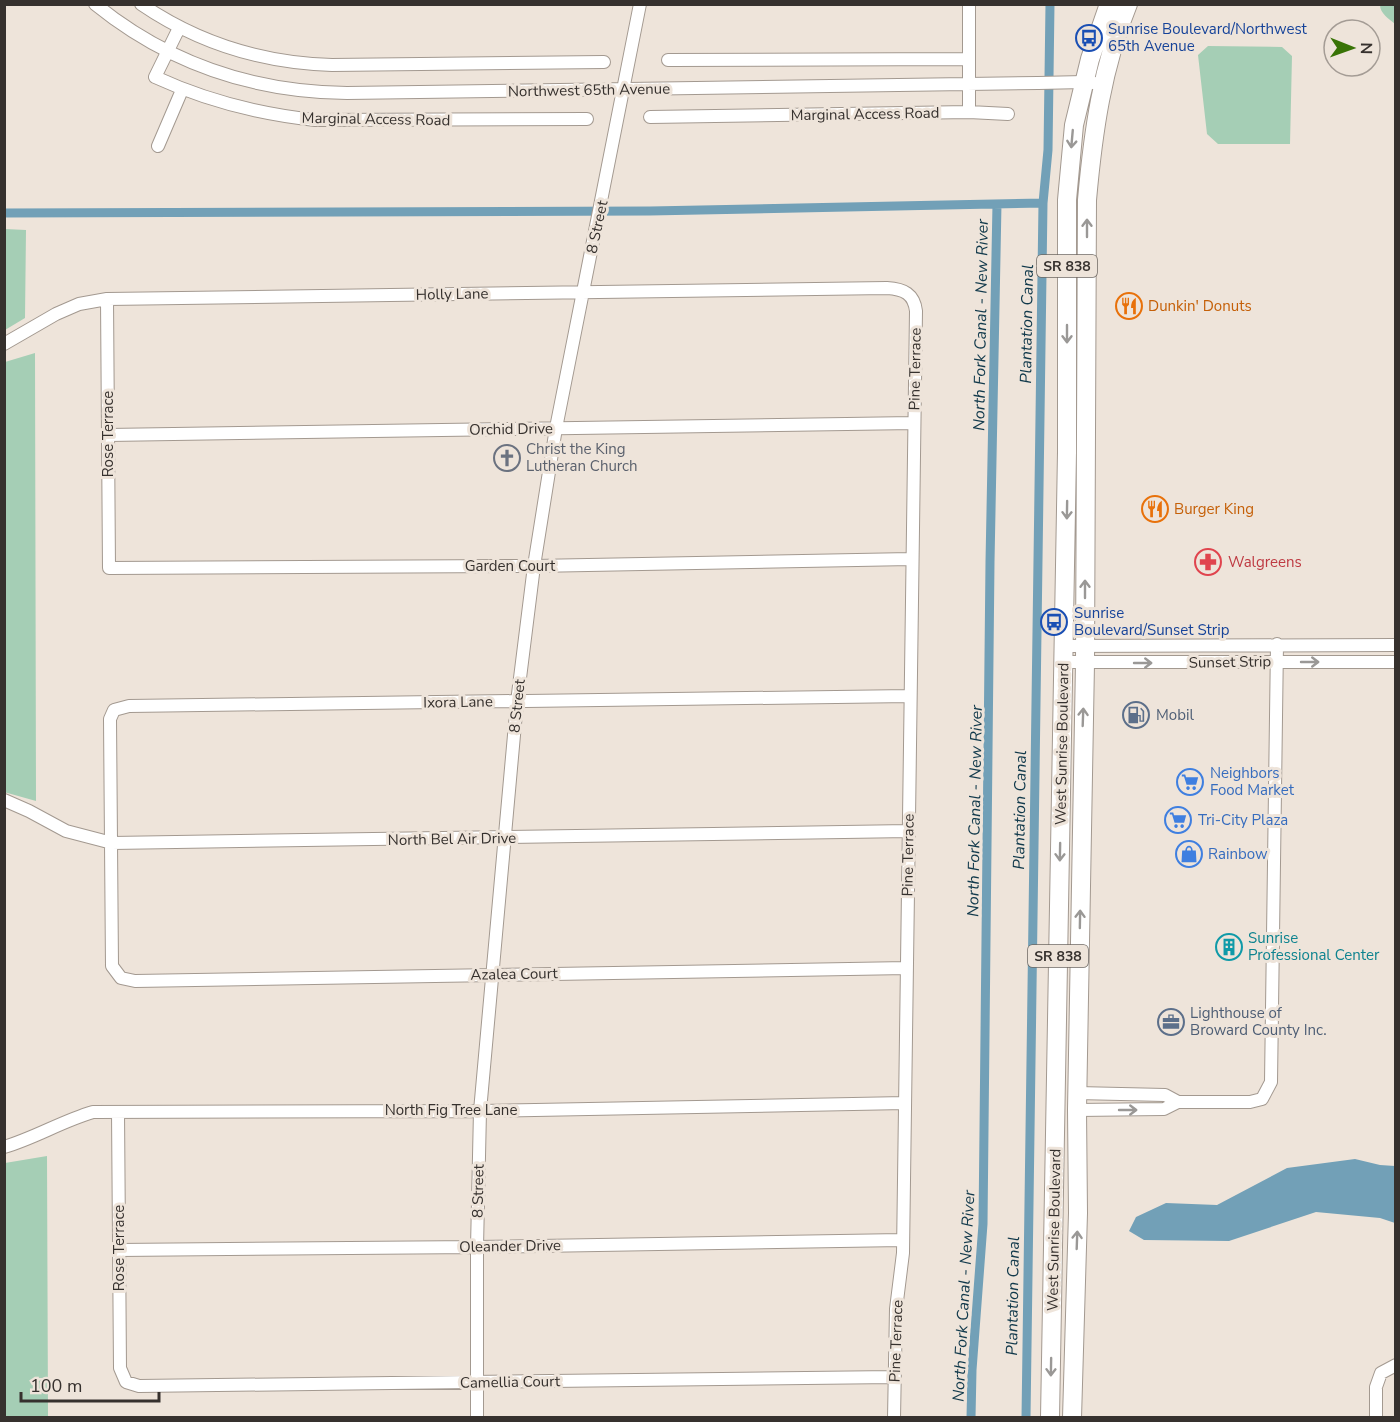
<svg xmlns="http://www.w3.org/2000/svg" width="1400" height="1422" font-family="'Nunito Sans',sans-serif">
<rect width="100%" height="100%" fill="#eee4da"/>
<!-- green -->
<path fill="#a5ceb5" d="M1380,5H1395V24C1389,19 1380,13 1380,5Z
M1208,46L1282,47L1292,56L1290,144H1218L1207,134L1198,55Z
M5,229L26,230L25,318L5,330Z
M35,353L36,801L4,792L5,362Z
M47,1156L48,1417H5V1163Z"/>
<!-- water -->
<path fill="#72a0b7" d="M1355,1159L1380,1165L1395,1166V1223L1380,1218L1316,1212L1229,1241L1144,1240L1129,1231L1136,1217L1166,1203L1217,1205L1287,1168Z"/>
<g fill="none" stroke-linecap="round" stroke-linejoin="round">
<!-- canal -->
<path stroke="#72a0b7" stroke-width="9" d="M4,213L650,211L1043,203
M971,1418L972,1370L983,1224L990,562L997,204
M1026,1418L1043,203L1048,150L1050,4"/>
<defs>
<path id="minor" d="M95,4C169,64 253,92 347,93L1038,83L1084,82L1103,84
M141,4C198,43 264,63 332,65L604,62
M179,28L155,77C207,101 258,114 315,120L587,119
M668,60L968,59
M969,112V4
M650,117L969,112L1008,114
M158,146L182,90
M107,299L109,568L534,566L911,559
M4,344L56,314L79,304L107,299L887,288C904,289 914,294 916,311L903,1253L896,1309L894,1418
M108,435L914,423
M1065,646L1396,645
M1064,662H1396
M4,800L29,811L66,831L112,843L909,831
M907,968L135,981L121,978L112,966L110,719L114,710L129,706L910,696
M1077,1093L1165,1095L1178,1102H1250L1262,1099L1271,1082L1277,644
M1077,1110L1164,1109L1178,1102
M118,1112L120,1368L126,1382L139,1386L894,1377
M4,1147C35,1138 62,1121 93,1112L480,1111L905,1103
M118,1250L477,1247L902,1240
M477,1418V1247L480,1111L517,702L534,566L556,428L640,4
M1376,1418V1387L1381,1373L1396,1365"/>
<path id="highway" d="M1050,1418L1067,452V200L1074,125L1090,59L1109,4
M1072,1418L1078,1213L1077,1110L1085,663L1087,200C1093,133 1102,67 1128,4"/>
</defs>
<!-- minor casing -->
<use href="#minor" stroke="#a39990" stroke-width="14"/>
<!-- highway casing -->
<use href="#highway" stroke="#a39990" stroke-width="20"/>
<!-- minor -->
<use href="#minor" stroke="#fff" stroke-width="12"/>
<!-- highway -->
<use href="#highway" stroke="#fff" stroke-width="18"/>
</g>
<!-- one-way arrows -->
<defs><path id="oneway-shaft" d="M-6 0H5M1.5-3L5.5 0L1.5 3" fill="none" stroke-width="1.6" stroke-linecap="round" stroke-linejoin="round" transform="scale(1.5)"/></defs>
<g stroke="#9a9896">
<use href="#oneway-shaft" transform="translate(1072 139) rotate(95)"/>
<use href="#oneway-shaft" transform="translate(1087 228) rotate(-90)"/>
<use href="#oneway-shaft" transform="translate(1067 334) rotate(90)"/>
<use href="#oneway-shaft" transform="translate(1067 510) rotate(91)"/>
<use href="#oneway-shaft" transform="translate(1085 589) rotate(-90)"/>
<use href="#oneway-shaft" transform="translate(1310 662)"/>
<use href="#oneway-shaft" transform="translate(1143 663)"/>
<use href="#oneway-shaft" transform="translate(1083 717) rotate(-88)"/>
<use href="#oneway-shaft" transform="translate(1060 852) rotate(91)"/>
<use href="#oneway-shaft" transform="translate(1080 919) rotate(-89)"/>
<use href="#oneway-shaft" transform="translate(1128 1110)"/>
<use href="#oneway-shaft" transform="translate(1077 1240) rotate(-88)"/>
<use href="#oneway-shaft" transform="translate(1051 1367) rotate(91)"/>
</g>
<!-- icons -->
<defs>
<symbol id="bus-ring" viewBox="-11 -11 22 22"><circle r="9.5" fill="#eee4da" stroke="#1a4fb4" stroke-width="1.5"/><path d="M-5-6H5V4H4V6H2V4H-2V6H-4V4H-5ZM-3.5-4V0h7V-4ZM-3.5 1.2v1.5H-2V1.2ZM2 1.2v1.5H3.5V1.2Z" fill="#1a4fb4"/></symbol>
<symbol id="restaurant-ring" viewBox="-11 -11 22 22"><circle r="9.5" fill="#eee4da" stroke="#e8710a" stroke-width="1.5"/><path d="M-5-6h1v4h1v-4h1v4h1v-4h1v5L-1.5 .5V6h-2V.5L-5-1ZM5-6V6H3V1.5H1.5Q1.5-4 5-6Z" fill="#e8710a"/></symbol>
<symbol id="church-ring" viewBox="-11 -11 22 22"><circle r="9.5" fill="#eee4da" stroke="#6b7280" stroke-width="1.5"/><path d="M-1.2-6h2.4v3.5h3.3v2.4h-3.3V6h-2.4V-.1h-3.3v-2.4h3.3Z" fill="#6b7280"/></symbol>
<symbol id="pharmacy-ring" viewBox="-11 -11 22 22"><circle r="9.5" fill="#eee4da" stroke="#e0444e" stroke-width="1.5"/><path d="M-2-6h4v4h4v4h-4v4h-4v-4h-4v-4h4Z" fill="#e0444e"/></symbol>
<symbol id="fuel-ring" viewBox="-11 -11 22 22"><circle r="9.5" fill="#eee4da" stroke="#5c6f8a" stroke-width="1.5"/><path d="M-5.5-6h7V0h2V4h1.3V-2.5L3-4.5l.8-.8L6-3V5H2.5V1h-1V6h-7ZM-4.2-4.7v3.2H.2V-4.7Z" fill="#5c6f8a"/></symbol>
<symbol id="supermarket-ring" viewBox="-11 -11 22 22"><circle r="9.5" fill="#eee4da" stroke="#3f7fe0" stroke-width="1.5"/><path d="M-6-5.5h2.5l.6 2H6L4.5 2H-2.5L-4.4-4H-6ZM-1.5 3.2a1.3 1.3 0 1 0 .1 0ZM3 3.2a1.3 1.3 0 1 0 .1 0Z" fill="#3f7fe0"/></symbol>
<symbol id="shop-ring" viewBox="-11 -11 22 22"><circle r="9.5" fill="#eee4da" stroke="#3f7fe0" stroke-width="1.5"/><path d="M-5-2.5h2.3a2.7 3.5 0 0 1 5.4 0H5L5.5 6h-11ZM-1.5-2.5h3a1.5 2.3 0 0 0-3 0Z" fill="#3f7fe0"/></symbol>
<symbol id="building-ring" viewBox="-11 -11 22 22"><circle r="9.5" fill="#eee4da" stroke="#0f9aa8" stroke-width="1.5"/><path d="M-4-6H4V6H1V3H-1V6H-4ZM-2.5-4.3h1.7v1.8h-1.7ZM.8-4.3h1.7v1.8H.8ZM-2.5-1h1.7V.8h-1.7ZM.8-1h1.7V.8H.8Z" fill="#0f9aa8"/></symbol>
<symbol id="office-ring" viewBox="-11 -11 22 22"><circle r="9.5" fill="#eee4da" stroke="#5c6f8a" stroke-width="1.5"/><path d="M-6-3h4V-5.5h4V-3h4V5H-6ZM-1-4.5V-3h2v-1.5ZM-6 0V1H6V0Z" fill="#5c6f8a"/></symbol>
</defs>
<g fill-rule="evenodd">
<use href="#bus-ring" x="1074" y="23" width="30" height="30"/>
<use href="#restaurant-ring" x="1114" y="291" width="30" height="30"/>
<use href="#church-ring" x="492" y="443" width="30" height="30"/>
<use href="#restaurant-ring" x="1140" y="494" width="30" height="30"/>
<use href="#pharmacy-ring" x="1193" y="547" width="30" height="30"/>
<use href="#bus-ring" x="1039" y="607" width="30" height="30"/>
<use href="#fuel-ring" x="1121" y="700" width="30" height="30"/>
<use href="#supermarket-ring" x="1175" y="767" width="30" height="30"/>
<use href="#supermarket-ring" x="1163" y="805" width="30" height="30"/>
<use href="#shop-ring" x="1174" y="839" width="30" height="30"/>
<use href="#building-ring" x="1214" y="932" width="30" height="30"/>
<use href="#office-ring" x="1156" y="1007" width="30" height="30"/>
</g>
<g text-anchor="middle" stroke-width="6" stroke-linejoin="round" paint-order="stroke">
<!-- shield labels -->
<g fill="#eee4da" stroke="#6d6762" stroke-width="1.5">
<rect x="1037" y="255" width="60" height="22" rx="4.5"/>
<rect x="1028" y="945" width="60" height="22" rx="4.5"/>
</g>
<g font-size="14" font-weight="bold" fill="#36312e">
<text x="1067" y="271">SR 838</text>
<text x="1058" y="961">SR 838</text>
</g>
<!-- transit labels -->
<g font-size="15" fill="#164399" stroke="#eee4da" text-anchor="start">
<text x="1108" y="34">Sunrise Boulevard/Northwest<tspan x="1108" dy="17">65th Avenue</tspan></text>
<text x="1074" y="618">Sunrise<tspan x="1074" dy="17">Boulevard/Sunset Strip</tspan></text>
</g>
<!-- street labels -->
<g font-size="15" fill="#36312e" stroke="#eee4da">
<text transform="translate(589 90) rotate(-1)" y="5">Northwest 65th Avenue</text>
<text transform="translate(865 114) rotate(-1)" y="5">Marginal Access Road</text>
<text transform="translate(376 119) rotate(1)" y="5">Marginal Access Road</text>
<text transform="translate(597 227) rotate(-78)" y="5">8 Street</text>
<text transform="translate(452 294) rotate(-1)" y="5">Holly Lane</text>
<text transform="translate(915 369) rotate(-89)" y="5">Pine Terrace</text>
<text transform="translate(511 429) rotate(-1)" y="5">Orchid Drive</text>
<text transform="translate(108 434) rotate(-90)" y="5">Rose Terrace</text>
<text x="510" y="571">Garden Court</text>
<text transform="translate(1230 662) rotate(-1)" y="5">Sunset Strip</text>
<text transform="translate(458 702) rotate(-1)" y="5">Ixora Lane</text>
<text transform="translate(517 706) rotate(-84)" y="5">8 Street</text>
<text transform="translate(1062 744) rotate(-89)" y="5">West Sunrise Boulevard</text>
<text transform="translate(452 839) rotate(-1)" y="5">North Bel Air Drive</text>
<text transform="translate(908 855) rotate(-89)" y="5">Pine Terrace</text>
<text transform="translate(514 974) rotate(-1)" y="5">Azalea Court</text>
<text x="451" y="1115">North Fig Tree Lane</text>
<text transform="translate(478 1191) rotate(-89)" y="5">8 Street</text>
<text transform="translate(1054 1230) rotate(-89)" y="5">West Sunrise Boulevard</text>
<text transform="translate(510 1246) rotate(-1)" y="5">Oleander Drive</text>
<text transform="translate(119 1248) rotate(-90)" y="5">Rose Terrace</text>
<text transform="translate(896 1341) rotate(-88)" y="5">Pine Terrace</text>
<text transform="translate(510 1382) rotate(-1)" y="5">Camellia Court</text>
</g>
<!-- food labels -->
<g font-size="15" fill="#c56008" stroke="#eee4da" text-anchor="start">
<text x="1148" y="311">Dunkin' Donuts</text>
<text x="1174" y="514">Burger King</text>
</g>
<!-- worship labels -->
<g font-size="15" fill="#5b616d" stroke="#eee4da" text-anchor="start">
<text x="526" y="454">Christ the King<tspan x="526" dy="17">Lutheran Church</tspan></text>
</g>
<!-- health labels -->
<g font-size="15" fill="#be3a42" stroke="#eee4da" text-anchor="start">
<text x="1228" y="567">Walgreens</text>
</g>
<!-- service labels -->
<g font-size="15" fill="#4e5e75" stroke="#eee4da" text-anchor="start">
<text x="1156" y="720">Mobil</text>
<text x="1190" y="1018">Lighthouse of<tspan x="1190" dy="17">Broward County Inc.</tspan></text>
</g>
<!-- shop labels -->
<g font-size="15" fill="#366cbe" stroke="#eee4da" text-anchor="start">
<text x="1210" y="778">Neighbors<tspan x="1210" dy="17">Food Market</tspan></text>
<text x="1198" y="825">Tri-City Plaza</text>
<text x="1208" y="859">Rainbow</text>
</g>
<!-- culture labels -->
<g font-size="15" fill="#0d838f" stroke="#eee4da" text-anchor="start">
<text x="1248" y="943">Sunrise<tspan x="1248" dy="17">Professional Center</tspan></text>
</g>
<!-- water labels -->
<g font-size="16" font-style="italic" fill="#11394b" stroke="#eee4da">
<text transform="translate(1026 324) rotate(-89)" y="6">Plantation Canal</text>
<text transform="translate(980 325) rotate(-89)" y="6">North Fork Canal - New River</text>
<text transform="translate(1019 810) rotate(-89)" y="6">Plantation Canal</text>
<text transform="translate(974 811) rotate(-89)" y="6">North Fork Canal - New River</text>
<text transform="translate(963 1296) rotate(-87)" y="6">North Fork Canal - New River</text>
<text transform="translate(1012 1296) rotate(-89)" y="6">Plantation Canal</text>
</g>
</g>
<!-- border -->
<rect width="1400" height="1422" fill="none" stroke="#36312e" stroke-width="12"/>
<!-- north arrow -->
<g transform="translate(1352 48) rotate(91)"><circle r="28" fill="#eee4da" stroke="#a49c95" stroke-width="1.5"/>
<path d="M0-4.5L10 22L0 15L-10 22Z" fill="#387306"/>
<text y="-9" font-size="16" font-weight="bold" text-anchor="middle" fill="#36312e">N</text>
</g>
<!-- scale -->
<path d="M21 1392v9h138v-9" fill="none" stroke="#36312e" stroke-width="3"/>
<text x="30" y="1392" font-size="18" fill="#36312e" stroke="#eee4da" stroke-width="4.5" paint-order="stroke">100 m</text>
</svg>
